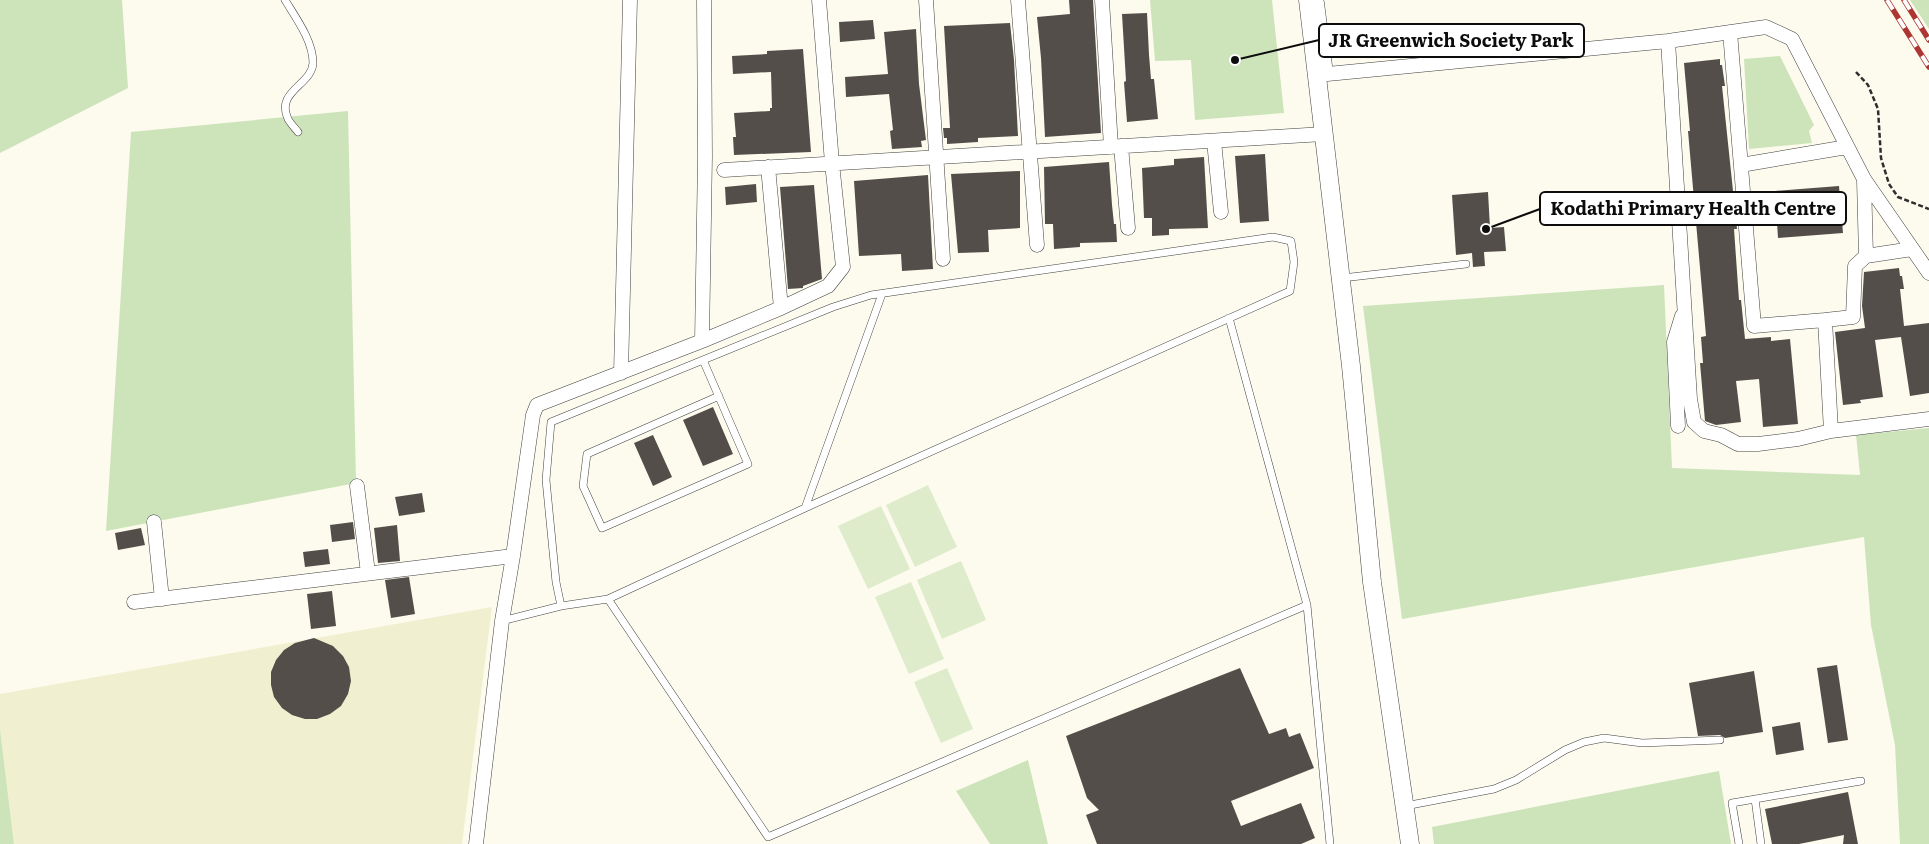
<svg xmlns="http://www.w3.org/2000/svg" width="1929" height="844" font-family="Literata,serif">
<rect width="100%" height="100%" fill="#fdfbed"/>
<!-- farmland -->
<path fill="#f0f0d0" d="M492,607L462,844H14L0,729V694Z"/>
<!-- green -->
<path fill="#cde4bb" d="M0,0H122L128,88L0,153Z
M1150,0H1272L1284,113L1195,120L1191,60L1155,61Z
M1910,0H1929V29Z
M1780,56L1814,125L1809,131L1812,143L1749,149L1744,59Z
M348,111L356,483L106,531L131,132Z
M1664,285L1672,468L1860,475L1856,435L1929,428V844H1900L1895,745L1871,625L1864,537L1402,619L1363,306Z
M0,729L14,844H0Z
M1028,760L1048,844H990L956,791Z
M1719,771L1731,844H1434L1432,827Z"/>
<!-- pitch -->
<path fill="#deeccb" d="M928,485L957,547L915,567L886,505Z
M881,506L910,569L868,589L838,526Z
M961,561L986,620L942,639L917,580Z
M911,582L944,659L909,674L875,597Z
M947,668L973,729L941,743L914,682Z"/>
<!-- building -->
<path fill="#544e4a" d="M1069,0H1093L1101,133L1045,137L1041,58L1037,17L1070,14Z
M1147,13L1149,55L1151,79H1154L1158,119L1127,122L1124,82L1126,81L1122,14Z
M873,20L875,39L840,42L839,22Z
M1010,23L1014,60L1018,136L978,138V142L947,144V138H944L943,128H950L944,26Z
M916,29L919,84L926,140L921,141L922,147L892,149L890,131L893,130L889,94L846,97L845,77L888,74L884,32Z
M803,49L811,152L734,155L733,137H736L734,113L770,111V108H772L771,72L733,74L732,56L767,54V51Z
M1720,59V65H1722L1725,86H1722L1737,229H1734L1739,300H1741L1745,339L1771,337V341L1790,339L1798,424L1763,427L1759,379L1736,381L1741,422L1716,425L1705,421L1700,363H1703L1701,337L1706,336L1688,131H1690L1684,63Z
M1265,154L1269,221L1240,223L1235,156Z
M1204,157L1208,228L1169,229V235L1152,236V218H1144L1142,168L1174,165V159Z
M1109,162L1112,205L1114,224H1116L1117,242L1080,243V247L1054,249L1053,224H1045L1044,167Z
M1020,171V228L988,230L989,252L958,253L951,174Z
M928,175L933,269L902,271L901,254L859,256L854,181Z
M756,184L757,202L726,205L725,187Z
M814,185L822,279L803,286V288L788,289L780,187Z
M1839,186L1843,233L1778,238L1775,191Z
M1488,192L1490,228L1504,227L1506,251L1484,252L1485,266L1473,267L1472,253L1456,255L1452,195Z
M1899,268L1900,276H1902L1904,289H1900L1904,326L1929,323V393L1910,396L1901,337L1875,340L1883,397L1860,400L1861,403L1843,405L1835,332L1865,328L1862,306L1864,272Z
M713,407L733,454L703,466L683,420Z
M653,435L672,477L653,486L634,443Z
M422,493L425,512L399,516L395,497Z
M353,522L355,539L332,542L330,525Z
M397,525L400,561L378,563L374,528Z
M141,528L145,545L118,550L115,533Z
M328,549L330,564L305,567L303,552Z
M409,577L415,614L391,618L385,580Z
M332,591L336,626L311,629L307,594Z
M314,638L333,646L343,656L349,667L351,681L348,694L341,706L330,714L317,719H305L292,715L282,708L274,697L271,685V672L276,660L284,650L295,643Z
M1837,665L1848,740L1828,743L1817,668Z
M1240,668L1269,734L1286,728L1289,737L1300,733L1314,768L1231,801L1241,826L1301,803L1315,838L1301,844H1097L1086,815L1099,810L1087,798L1066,736Z
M1754,671L1763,732L1725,738L1720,735L1698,736L1689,683Z
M1800,722L1804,750L1776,755L1772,727Z
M1848,792L1858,844H1843L1844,835L1799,844H1772L1765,809Z"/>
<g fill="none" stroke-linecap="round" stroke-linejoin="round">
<defs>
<path id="service" d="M285,0C296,18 313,41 313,63C312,85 275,91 288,119C290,123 295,128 298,132
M1273,237L1291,241L1294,262L1290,291L805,508L608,599L561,606L556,582L546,480L551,422L833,307L871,295Z
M1342,278L1466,264
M1229,318L1307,605L1330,844
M703,360L748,464L602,528L583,486L587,454L719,396
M805,508L882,294
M608,599L768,837L1307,605
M502,621L561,606
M1755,799L1761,844
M1405,806L1494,789L1516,780L1565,750L1584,742L1604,738L1642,743L1720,740
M1739,844L1732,803L1861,781"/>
<path id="minor" d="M926,0L943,259
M1018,0L1037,245
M1102,0L1111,147
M1317,3L1326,74
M1730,32L1754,326L1825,320
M1668,41L1690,399L1694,422L1704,431L1721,435L1738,444H1758L1798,439L1831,431L1929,419
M1317,75L1668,41L1766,27L1792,39L1864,179L1929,273
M1214,141L1221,212
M1121,146L1128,228
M1741,165L1847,147
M768,167L781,308
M724,170L1324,134
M1866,256L1912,249
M702,341L705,156L704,0
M621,373L630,0
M1678,426L1674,342L1682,316
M1831,431L1825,320L1853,317L1855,266L1866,256L1864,180
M357,486L368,573
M154,522L162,599
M134,602L513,556
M476,844L502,621L513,556L533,415L537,405L702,341L781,308L828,286L843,267L832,163L819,0"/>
<path id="tertiary" d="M1308,0L1351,366L1372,582L1410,844"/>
</defs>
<!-- service casing -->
<use href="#service" stroke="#3f3f3f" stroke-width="8"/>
<!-- minor casing -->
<use href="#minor" stroke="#3f3f3f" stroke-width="15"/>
<!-- tertiary casing -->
<use href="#tertiary" stroke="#3f3f3f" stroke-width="19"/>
<!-- path -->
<path stroke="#2e2e2e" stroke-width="2.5" stroke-dasharray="5 2.5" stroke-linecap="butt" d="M1856,72L1868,85L1878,109L1881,158L1889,184L1898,197L1929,209"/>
<!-- service -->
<use href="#service" stroke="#fff" stroke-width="7"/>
<!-- minor -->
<use href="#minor" stroke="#fff" stroke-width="14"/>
<!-- tertiary -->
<use href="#tertiary" stroke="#fff" stroke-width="18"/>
<defs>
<path id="rail" d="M1887,0L1929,67
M1904,0L1929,40"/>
</defs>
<!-- rail casing -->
<use href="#rail" stroke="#ad3633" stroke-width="5.5"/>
<!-- rail -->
<use href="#rail" stroke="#fff" stroke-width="4" stroke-dasharray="11" stroke-linecap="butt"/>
</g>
<!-- callouts -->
<path fill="none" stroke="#0c0c0c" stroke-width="2" d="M1235 60L1319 40M1486 229L1540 209"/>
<g fill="#0c0c0c" stroke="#fff" stroke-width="2">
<circle cx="1235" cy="60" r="5"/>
<circle cx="1486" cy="229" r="5"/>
</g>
<g fill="#fff" stroke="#0c0c0c" stroke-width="2">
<rect x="1319" y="24" width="265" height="33" rx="5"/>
<rect x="1540" y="192" width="306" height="33" rx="5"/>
</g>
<g font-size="18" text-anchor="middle" font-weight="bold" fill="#0c0c0c">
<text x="1451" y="47">JR Greenwich Society Park</text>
<text x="1693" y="215">Kodathi Primary Health Centre</text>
</g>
</svg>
